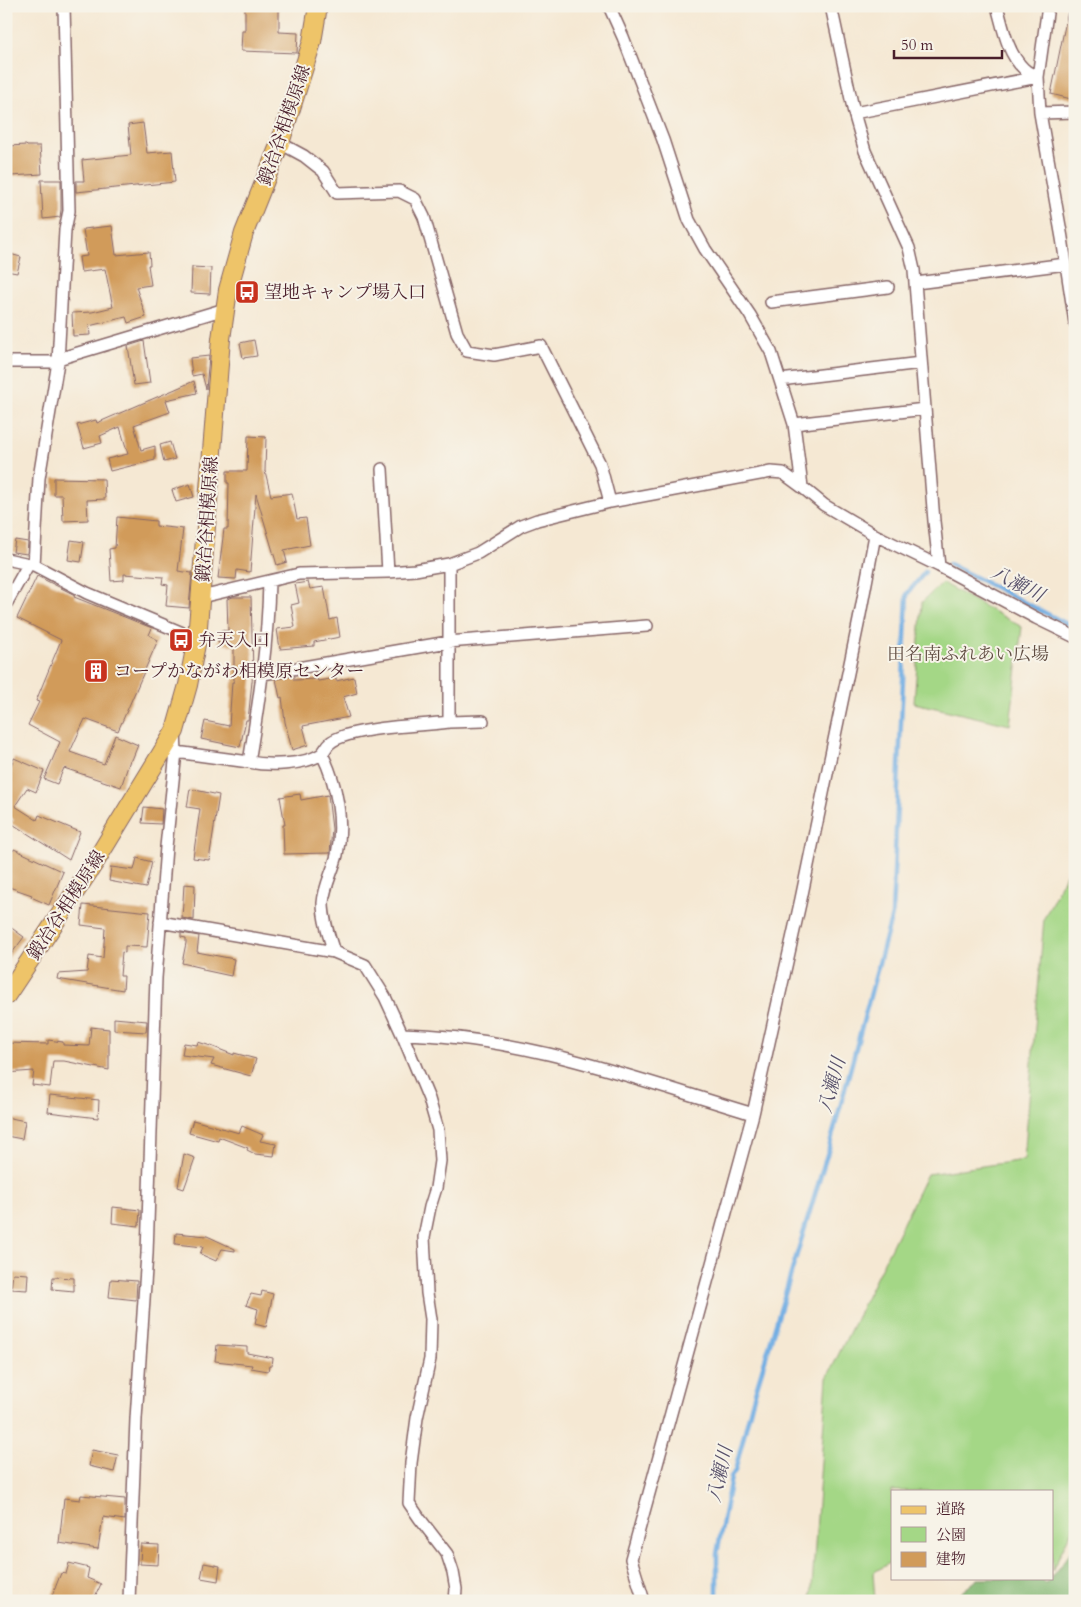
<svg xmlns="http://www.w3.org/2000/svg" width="1081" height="1607" font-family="Cardo,'Noto Serif JP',serif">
<rect width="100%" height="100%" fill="#f7f3e8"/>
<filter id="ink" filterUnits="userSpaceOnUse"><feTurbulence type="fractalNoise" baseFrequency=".02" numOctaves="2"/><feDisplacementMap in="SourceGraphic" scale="10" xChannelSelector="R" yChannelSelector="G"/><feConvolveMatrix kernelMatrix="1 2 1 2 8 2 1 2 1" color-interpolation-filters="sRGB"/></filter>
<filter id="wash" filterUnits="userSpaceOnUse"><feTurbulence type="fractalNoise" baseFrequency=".0096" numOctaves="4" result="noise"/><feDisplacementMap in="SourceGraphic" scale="20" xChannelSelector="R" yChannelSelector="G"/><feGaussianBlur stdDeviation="1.12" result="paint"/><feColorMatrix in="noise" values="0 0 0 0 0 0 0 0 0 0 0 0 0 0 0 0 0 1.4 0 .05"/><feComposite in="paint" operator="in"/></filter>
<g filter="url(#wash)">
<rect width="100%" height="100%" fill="#f5e8d3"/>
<!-- green -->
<path fill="#a4d786" stroke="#777b58" d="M942,583L1022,627L1010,725L914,703L922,602Z
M1075,857V1523L1052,1571V1491H892V1561L873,1573L875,1601H811L827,1378L927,1174L1024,1160L1044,918Z"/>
<!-- forest -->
<path fill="#83b873" stroke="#666c4f" d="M1075,1546V1601H950L978,1579L1039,1578L1046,1584L1052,1578V1576Z"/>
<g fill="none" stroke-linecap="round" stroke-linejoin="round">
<!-- stream -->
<path stroke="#72aee3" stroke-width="4.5" d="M949,564L1075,628
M717,1601V1554L731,1477L735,1471L752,1403L829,1148L892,915L907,594L925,572"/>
</g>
<g id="blocks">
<!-- building -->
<path fill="#d19b5a" d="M245,6L279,8V32L298,33L297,53L241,51L242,31H245Z
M1069,6H1075V100L1051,94Z
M143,123L147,153L172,151L175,182L76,192V181H84L82,160L131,155L128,125Z
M26,145L27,146H40L42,174L11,176L9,146Z
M41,180H61V210L60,217L43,219Z
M112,226L116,255L149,252L150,265H148L151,285L136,287L146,317L128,323L126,317L89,326L90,335L73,336L72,313L92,312L113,307L105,269L81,272L79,257L87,256L83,229Z
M6,253L21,257L17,273L6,271Z
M192,267L211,268L210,294L191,293Z
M254,340L257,356L243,358L240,343Z
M144,341L150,383L134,385L128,346Z
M209,356L206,389L202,374L192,376L190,358Z
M194,381L197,393L166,400L170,412L134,425L141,450L155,446V460L110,471L107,459L128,454L120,427L100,436L102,443L84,448L77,425L96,420L97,423Z
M248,436L266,437L265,471L271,496L292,493L297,519L306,518L310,545L284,550L287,562L277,565L256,494L250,572L237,570L236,579L218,578L224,529H228L229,483H227V471H247Z
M170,442L175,459L164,462L160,445Z
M54,478L104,479L105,499L87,500L88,520L63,521L62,495H54Z
M190,484L194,497L176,502L172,490Z
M117,517L156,521V526L183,529L178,571L192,573L189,608L166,606L168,585L162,584L163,577L124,574V580L111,581L109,549L115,548Z
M15,540L28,542L27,554L13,552Z
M71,540L84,542L81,562L68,560Z
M37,576L75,595L74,597L152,628L149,635L158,640L118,731L85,719L70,752L104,764L115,735L138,745L132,760H130L121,787L64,768L57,784L44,779L60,742L28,725L39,702L36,701L61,640L17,618Z
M308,582L310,589L324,587L330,620L337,618L340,637L314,642V646L280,649L277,629L295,627L291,605L299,603L295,584Z
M233,597H251L253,672L248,720H246L240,747L201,739L205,721L229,726L232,682H234V646L218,643L221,630L228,631L227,599Z
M294,676V680L317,679L318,681L336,678V681L354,677L357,693L343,697L349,717L303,726L308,745L292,750L285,722L282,697L280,698L276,679Z
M14,758L44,771L36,792L27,788L15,806L37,820L39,815L80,832L69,860L11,823L14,820L9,816L6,820V777Z
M190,789L219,795L209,860L193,858L200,809L187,807Z
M300,794L301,800L328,795L332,829L330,853L284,854L283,825H285L280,797Z
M144,807L162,809L161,824L142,823Z
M6,848L13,851L14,849L63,872L49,905L31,897L32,895L6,886Z
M137,858L152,862L146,888L109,881L111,867L134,870Z
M184,884L195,885L194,920L182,918Z
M83,905L150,912L147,947L125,946V953L122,952L120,976H124L123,990L57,979L58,974L87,972L89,956L103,958L105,928L81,925Z
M6,924L24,937L6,961Z
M181,933L199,936L197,952L234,959L231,976L203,970V968L182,963L186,943V938L181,937Z
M114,1018L147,1021L146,1032L114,1030Z
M91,1027L109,1029V1070L64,1061H53L50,1087L32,1085L34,1071L6,1073V1043L48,1044V1040L63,1042V1045L89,1046Z
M198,1042L211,1046L234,1055V1053L256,1059L251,1076L211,1065L214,1059L182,1055L184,1043L197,1045Z
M50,1095L99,1100L98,1118L48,1112Z
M6,1117L25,1121L22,1139L6,1136Z
M193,1120L239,1133L242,1126L263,1135L260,1141L276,1144L274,1156L255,1154L247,1150L248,1148L219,1137L218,1141L189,1133Z
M184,1154L195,1158L184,1189L178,1187Z
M113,1207L140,1210L139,1226L112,1223Z
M176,1233L207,1236L235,1249V1251L222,1249L216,1261L200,1254L203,1247L175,1244Z
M13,1273L28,1274L27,1290L11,1289Z
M53,1277L74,1278V1291L52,1289Z
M111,1279L137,1281L136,1300L109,1297Z
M262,1291L273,1294L266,1327L255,1324L258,1309L246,1305L251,1294L261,1296Z
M217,1345L247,1347V1353L273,1358L272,1366H269L268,1371L251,1368L252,1365L215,1361Z
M92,1450L118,1455L114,1472L89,1466Z
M81,1495L125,1499V1520L103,1517L98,1549L59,1543L64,1498L80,1500Z
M141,1544L159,1545L158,1565L140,1564Z
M69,1563L89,1568L87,1578L101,1584L93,1601H50L61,1573L66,1574Z
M204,1563L220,1566L218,1581L201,1578Z"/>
</g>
</g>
<g filter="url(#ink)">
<use href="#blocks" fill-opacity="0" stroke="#866566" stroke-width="1"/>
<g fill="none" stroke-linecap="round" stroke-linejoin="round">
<defs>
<path id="street" d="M64,6L69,211L65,230L58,362L39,478L34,565L87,593L197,639
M609,6L623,37L663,140L689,220L705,249L750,315L771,352L794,424L802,487
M831,6L854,113L865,151L909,248L914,270L934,521L939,566
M997,6C1003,27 1007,53 1024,69C1027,72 1033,75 1038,77
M1048,6L1038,77L1040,113L1062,238L1075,323
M854,113L1038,77
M1040,113L1075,112
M280,143L304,156L323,171L337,193L399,191L415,199L424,217L457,333L467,351L494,355L541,346L600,464L610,502
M916,283L1066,264
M771,302L888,287
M58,359L225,309
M6,362H58
M780,380L921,363
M794,424L925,409
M382,469L388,572
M6,559L34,565
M269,581C268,642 259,702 249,762C269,766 303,765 320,755C325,752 326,746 330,743C334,739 341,737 347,735C380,726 416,726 449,722V564
M201,597L299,574L388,572L415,570L449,564L478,553L521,526L537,520L610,502L771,472L783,473L802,487L824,505L875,535L939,566L1036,618L1075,637
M6,604L28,565
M263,674L448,642L647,626
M449,722L483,721
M176,752L249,762
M322,754C337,784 344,822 337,855C333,871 324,887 323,903C323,919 329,937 334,952L365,965L385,997L402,1034L429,1099L438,1130L440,1161L436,1188L430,1207L424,1237L427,1293L431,1319L430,1359L417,1418L411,1463L409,1503L420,1519L447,1554L453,1572L456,1589L455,1601
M160,922L334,952
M402,1034C523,1036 639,1080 753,1114
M129,1601L136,1419L147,1254L156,978L166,847L176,752L175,732
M644,1601L631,1559L753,1114L801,899L859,620L875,535"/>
<path id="primary" d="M6,996L95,862L175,731L188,685L197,639L221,339L228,290L244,233L280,143L312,42L318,6"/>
</defs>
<!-- street casing -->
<use href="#street" stroke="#866566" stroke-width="14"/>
<!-- primary casing -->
<use href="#primary" stroke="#866566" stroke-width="20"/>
<!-- street -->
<use href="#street" stroke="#fff" stroke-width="11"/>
<!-- primary -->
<use href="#primary" stroke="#eec469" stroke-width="18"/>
</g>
</g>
<!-- icons -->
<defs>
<symbol id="bus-square" viewBox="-11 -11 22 22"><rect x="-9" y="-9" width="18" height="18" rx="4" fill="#c8321e" stroke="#f7f3e8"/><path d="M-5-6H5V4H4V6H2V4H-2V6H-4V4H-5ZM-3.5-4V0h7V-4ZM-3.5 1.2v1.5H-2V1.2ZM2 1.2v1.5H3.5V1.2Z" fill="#fff"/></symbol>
<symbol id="building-square" viewBox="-11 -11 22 22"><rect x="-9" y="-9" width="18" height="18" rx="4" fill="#c8321e" stroke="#f7f3e8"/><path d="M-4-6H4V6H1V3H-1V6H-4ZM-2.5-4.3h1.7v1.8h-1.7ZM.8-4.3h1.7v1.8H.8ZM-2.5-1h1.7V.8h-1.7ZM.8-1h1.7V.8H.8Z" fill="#fff"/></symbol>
</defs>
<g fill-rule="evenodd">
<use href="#bus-square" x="233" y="278" width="28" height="28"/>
<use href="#bus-square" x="167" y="626" width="28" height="28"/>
<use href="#building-square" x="82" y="657" width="28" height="28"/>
</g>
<g text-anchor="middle" stroke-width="4" stroke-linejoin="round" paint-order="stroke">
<!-- street labels -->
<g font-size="18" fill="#4a1f2b" stroke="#f7f3e8">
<text transform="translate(284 125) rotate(-71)" y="6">鍛冶谷相模原線</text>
<text transform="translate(207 519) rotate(-86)" y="6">鍛冶谷相模原線</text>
<text transform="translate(66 905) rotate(-57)" y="6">鍛冶谷相模原線</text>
</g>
<!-- poi labels -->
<g font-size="18" fill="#4a1f2b" stroke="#f7f3e8" text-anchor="start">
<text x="264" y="298">望地キャンプ場入口</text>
<text x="198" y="646">弁天入口</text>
<text x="114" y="677">コープかながわ相模原センター</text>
</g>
<!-- park labels -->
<g font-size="18" fill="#604d42" stroke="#f7f3e8">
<text x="968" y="660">田名南ふれあい広場</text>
</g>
<!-- water labels -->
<g font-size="19" font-style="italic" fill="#58516b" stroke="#f7f3e8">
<text transform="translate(1018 583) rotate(27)" y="7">八瀬川</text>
<text transform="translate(831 1085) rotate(-75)" y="7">八瀬川</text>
<text transform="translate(719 1474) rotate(-77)" y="7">八瀬川</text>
</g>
</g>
<!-- margin -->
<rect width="1081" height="1607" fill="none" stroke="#f7f3e8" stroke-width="25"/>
<!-- legend -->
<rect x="891" y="1490" width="162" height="90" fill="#f7f3e8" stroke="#b29e9c"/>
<rect x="901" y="1506" width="25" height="8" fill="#eec469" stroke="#b29e9c"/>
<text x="936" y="1514" font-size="15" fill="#4a1f2b">道路</text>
<rect x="901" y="1527" width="25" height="15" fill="#a4d786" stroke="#b29e9c"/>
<text x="936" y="1540" font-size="15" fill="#4a1f2b">公園</text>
<rect x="901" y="1552" width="25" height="15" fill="#d19b5a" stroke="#b29e9c"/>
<text x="936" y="1564" font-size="15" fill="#4a1f2b">建物</text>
<!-- scale -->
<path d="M894 50v8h108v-8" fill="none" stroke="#4a1f2b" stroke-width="2.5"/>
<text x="901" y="50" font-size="15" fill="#4a1f2b" stroke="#f7f3e8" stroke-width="4" paint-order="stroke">50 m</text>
</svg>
